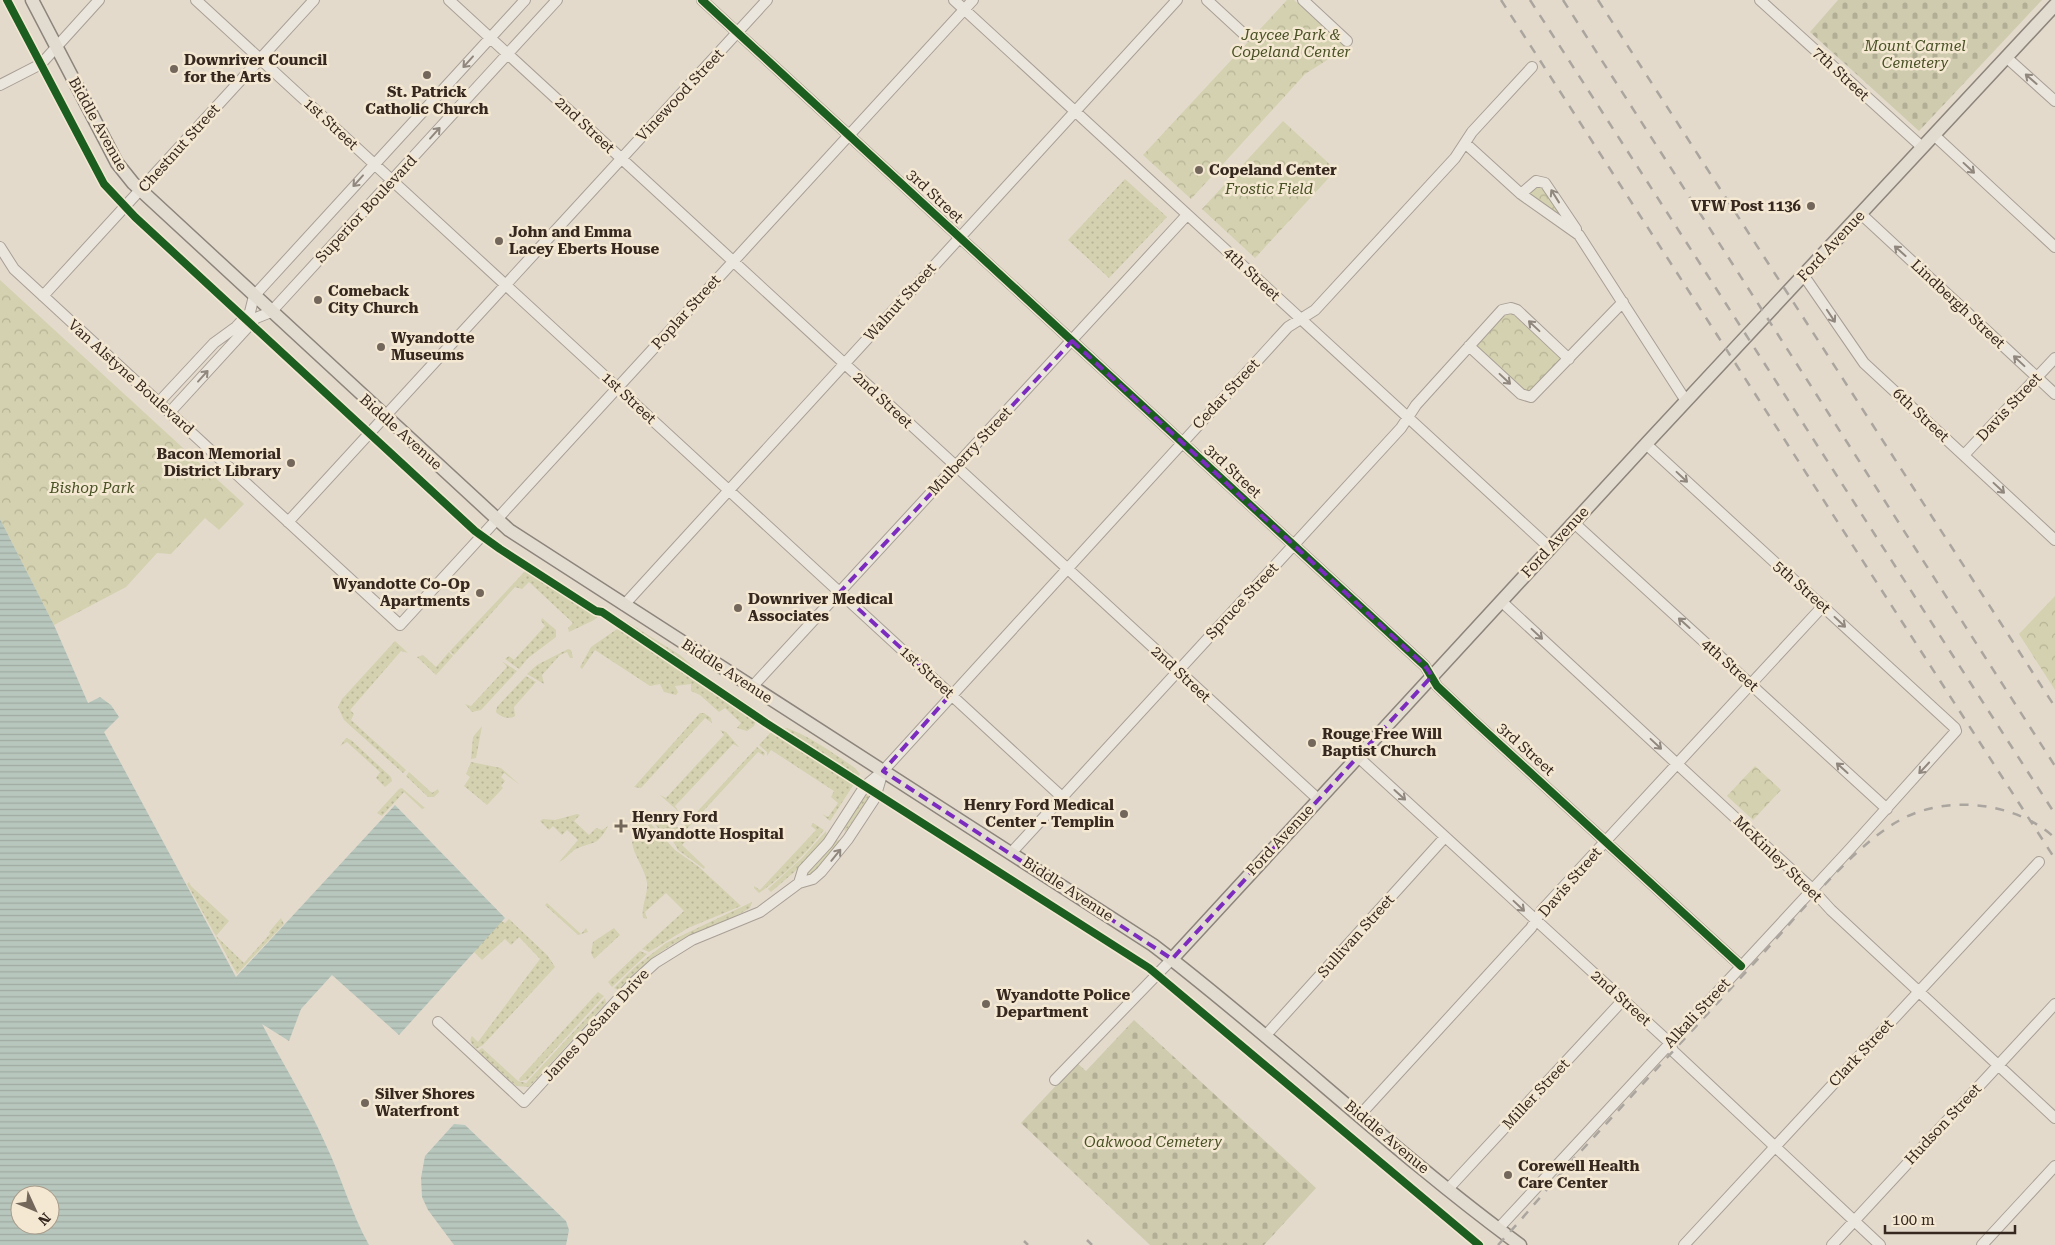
<svg xmlns="http://www.w3.org/2000/svg" width="2055" height="1245" font-family="'Roboto Serif',serif">
<defs>
<pattern id="grass-dots" width="8" height="8" patternUnits="userSpaceOnUse" patternTransform="scale(1.25)"><rect width="8" height="8" fill="#d3d1af"/><path d="M2 2h.1M6 6h.1" fill="none" stroke="#b6b396" stroke-width="1.8" stroke-linecap="round"/></pattern>
<pattern id="cemetery-stones" width="16" height="16" patternUnits="userSpaceOnUse" patternTransform="scale(1.25)"><rect width="16" height="16" fill="#cecbae"/><path d="M2 7V4a2 2 0 0 1 4 0v3zM10 15v-3a2 2 0 0 1 4 0v3z" fill="#b2ae95"/></pattern>
<pattern id="park-crowns" width="20" height="18" patternUnits="userSpaceOnUse" patternTransform="scale(1.25)"><rect width="20" height="18" fill="#d3d1af"/><path d="M2 6a3 3 0 1 1 6 0M12 15a3 3 0 1 1 6 0" fill="none" stroke="#b6b396"/></pattern>
<pattern id="water-rules" width="6" height="5" patternUnits="userSpaceOnUse" patternTransform="scale(1.25)"><rect width="6" height="5" fill="#b8c7bd"/><path d="M0 2.5h6" fill="none" stroke="#9faba2"/></pattern>
</defs>
<rect width="100%" height="100%" fill="#e3dacc"/>
<!-- grass -->
<path fill="url(#grass-dots)" d="M1125,179L1167,217L1109,278L1068,240Z
M528,568L601,613L594,620L569,632L568,628L573,623L529,582L522,589L515,587L454,655L450,651Z
M542,618L556,630V637L528,658L519,669L505,659L509,656L514,660L545,626L541,621Z
M627,622L680,655L705,677L750,705L757,714L624,626Z
M620,627L753,715L757,718L754,726L747,731L737,728L741,723L725,708L719,712L700,695L691,691V684L675,686L678,692L676,695L664,692L660,684L650,686L595,650L582,669L580,667L591,647Z
M395,641L408,653L401,651L350,710L354,714L351,720L406,770L403,773L344,720L338,707L342,699Z
M568,649L571,650L573,658H570L567,652L560,655L542,675L544,684L527,674L537,665Z
M449,652L453,656L436,675L417,657L423,655L436,667Z
M503,662L517,671L481,710L472,712L465,704L471,706L507,667Z
M526,676L536,682L514,707L515,716C510,720 500,717 496,712L497,707Z
M700,713H704L711,718L712,723L705,718L641,788L634,787Z
M482,726L476,758L471,759L473,737Z
M777,727C795,725 839,757 855,768L860,774L857,779Z
M774,729L856,781L830,821L822,814L828,817L838,803L831,797L834,791L771,750L767,756V752L759,745Z
M720,730L726,732L739,747L733,744L675,806L679,812L660,795L666,798L724,735Z
M346,738L351,740L391,777L392,781L385,787L376,778L380,772L347,742L340,746Z
M757,747L765,753L764,756L758,752L683,833L686,837L669,838L652,822L657,815L672,828L684,826Z
M471,762L501,768L520,785L504,773L501,777L505,781L501,786L503,788L487,805L464,786L470,777L466,774Z
M409,772L432,793L438,789L439,792L434,797H428L406,776Z
M402,788L425,808L422,809L404,792L382,816L377,813L399,789Z
M866,794L870,797L845,832L844,828Z
M577,814L580,815L574,821L589,835L596,828L602,830L608,826C597,847 593,841 576,849C570,852 566,859 559,862L578,840L567,830L562,835L553,826L549,830L540,821L543,819L555,820Z
M641,815L648,822L632,839L634,825Z
M650,823L675,850L699,867L741,906L688,928L649,952L642,949L684,911L666,893L645,912L647,919L643,918C641,906 648,895 647,883C645,868 634,857 632,842Z
M813,823L824,830C806,854 784,876 759,893L754,888V886L760,890L816,830L811,826Z
M826,831L827,837L800,867L771,892L768,889L803,857Z
M839,840L840,842L811,876H808L807,873L835,841Z
M673,841H686L682,845L705,867L704,869L678,850Z
M189,882L191,886L229,921L216,936L244,963L270,934L269,932L281,918L284,924L237,974L187,884Z
M752,902L750,908C727,922 702,928 679,941C655,953 637,971 618,990L614,988L636,966L666,943Z
M547,903L581,934L586,928L588,932L578,935L545,905Z
M509,919L548,956L555,967L483,1045L476,1049C473,1045 468,1041 472,1036L478,1042L540,959L519,937L511,945L505,939L482,960L473,951L501,921L505,923Z
M614,928L620,935L594,959L591,953L593,942Z
M640,951L647,954L612,987L608,982Z
M598,992L604,996L527,1080L520,1081L519,1079Z
M605,998L606,1003L529,1087L516,1086L478,1051L482,1048L518,1081L526,1083Z"/>
<!-- cemetery -->
<path fill="url(#cemetery-stones)" d="M1838,0H2042L1919,131L1810,32Z
M1134,1020L1316,1188L1264,1245H1150L1021,1123L1077,1063L1086,1071Z"/>
<!-- park -->
<path fill="url(#park-crowns)" d="M1287,0H1294L1346,48L1305,74L1191,199L1143,155Z
M1283,121L1336,170L1255,258L1202,209Z
M1545,183L1579,235L1521,194L1529,185Z
M0,280L244,504L219,530L205,518L171,554L157,553L126,587L54,625L0,519Z
M1509,311L1561,359L1528,394L1477,346Z
M2055,596V690L2019,634Z
M1755,766L1781,790L1753,820L1727,796Z"/>
<!-- water -->
<path fill="url(#water-rules)" fill-rule="evenodd" d="M0,519L54,625L88,703L100,697L111,705L119,717L104,732L236,977L395,805L505,918L399,1035L332,975L301,1009L289,1041L262,1024C283,1064 307,1102 325,1143C341,1176 351,1213 369,1245H0ZM20,1195H50V1225H20Z
M454,1124L465,1125L566,1221L569,1230L566,1245H454L428,1210L422,1197L421,1178L425,1156Z"/>
<g fill="none" stroke-linecap="round" stroke-linejoin="round">
<defs>
<path id="minor" d="M196,0L1062,797
M449,0L1318,799
M702,0L1425,666L1437,686L1473,720L1741,966
M954,0L1550,548
M1207,0L1246,36
M1303,0L1347,41
M1760,0L1922,147
M2006,57L2055,101
M0,85L41,64L99,0
M1934,135L2055,247
M1465,143L1521,194L1579,235L1686,401
M1521,194L1536,181L1545,183L1576,229
M1861,214L2055,394
M0,247L14,269L400,625L973,0
M1804,276L1864,363L2055,540
M43,296L314,0
M1469,346L1521,394L1531,397L1623,302
M159,402L214,343L236,327L250,312L254,296L525,0
M170,412L256,318L271,312L557,0
M1964,455L2055,358
M288,522L767,0
M1573,522L1887,809
M1501,601L1809,886L1831,910L2055,1118
M624,605L1177,0
M752,687L1187,215
M1357,756L1670,1043L1673,1051L1880,1245
M1011,853L1401,428L1416,405L1502,310L1511,308L1517,310L1569,359
M799,883L803,870L828,843L865,786L883,771L1288,327L1315,310L1455,158L1472,132L1532,67
M438,1022L524,1102L633,983L655,963L692,940L760,912L799,883L813,879L821,872L848,839L875,798L883,771
M1266,1035L1445,837
M1055,1080L1172,959
M1360,1115L1531,928L1542,910L1823,606
M1448,1189L1623,1000
M1498,1229L1849,850L1956,731L1955,728L1646,444
M1684,1245L2039,862
M1832,1245L2055,1004
M1982,1245L2055,1166"/>
<path id="major" d="M32,0L117,163L133,183L509,530L1153,945C1279,1041 1393,1152 1520,1245
M1172,959L1646,444L2055,5"/>
</defs>
<!-- minor casing -->
<use href="#minor" stroke="#a89f95" stroke-width="12"/>
<!-- major casing -->
<use href="#major" stroke="#8d857c" stroke-width="15"/>
<!-- minor -->
<use href="#minor" stroke="#ebe6dd" stroke-width="10"/>
<!-- major -->
<use href="#major" stroke="#e2dbcf" stroke-width="12"/>
<!-- rail -->
<path stroke="#aaa59e" stroke-width="2.5" stroke-dasharray="9 9" stroke-linecap="butt" d="M1501,0L2055,859
M1530,0L2055,814
M1563,0L2055,766
M1598,0L2055,707
M1087,1240L1092,1245
M1024,1241L1028,1245
M1498,1245C1527,1214 1554,1180 1583,1149C1644,1082 1706,1016 1767,949C1803,910 1859,839 1906,817C1952,795 2017,803 2055,838"/>
<defs>
<path id="cycleway" d="M7,0L104,184L135,217L475,531L500,549L596,611L602,612L766,723L1149,968L1479,1245
M702,0L1425,666L1437,686L1473,720L1741,966"/>
</defs>
<!-- cycleway casing -->
<use href="#cycleway" stroke="#f4e8d2" stroke-width="11"/>
<!-- cycleway -->
<use href="#cycleway" stroke="#1b5e20" stroke-width="8"/>
</g>
<!-- one-way arrows -->
<defs><path id="oneway-shaft" d="M-6 0H5M1.5-3L5.5 0L1.5 3" fill="none" stroke-width="1.6" stroke-linecap="round" stroke-linejoin="round" transform="scale(1.25)"/></defs>
<g stroke="#90877e">
<use href="#oneway-shaft" transform="translate(468 62) rotate(132)"/>
<use href="#oneway-shaft" transform="translate(2031 79) rotate(-139)"/>
<use href="#oneway-shaft" transform="translate(435 133) rotate(-48)"/>
<use href="#oneway-shaft" transform="translate(1969 168) rotate(43)"/>
<use href="#oneway-shaft" transform="translate(358 181) rotate(132)"/>
<use href="#oneway-shaft" transform="translate(1555 196) rotate(-122)"/>
<use href="#oneway-shaft" transform="translate(1900 251) rotate(-138)"/>
<use href="#oneway-shaft" transform="translate(1831 316) rotate(56)"/>
<use href="#oneway-shaft" transform="translate(1534 326) rotate(-137)"/>
<use href="#oneway-shaft" transform="translate(2019 361) rotate(-137)"/>
<use href="#oneway-shaft" transform="translate(203 376) rotate(-48)"/>
<use href="#oneway-shaft" transform="translate(1505 379) rotate(43)"/>
<use href="#oneway-shaft" transform="translate(1682 477) rotate(43)"/>
<use href="#oneway-shaft" transform="translate(1999 488) rotate(43)"/>
<use href="#oneway-shaft" transform="translate(1840 622) rotate(43)"/>
<use href="#oneway-shaft" transform="translate(1684 623) rotate(-138)"/>
<use href="#oneway-shaft" transform="translate(1537 634) rotate(43)"/>
<use href="#oneway-shaft" transform="translate(1656 744) rotate(43)"/>
<use href="#oneway-shaft" transform="translate(1842 768) rotate(-138)"/>
<use href="#oneway-shaft" transform="translate(1924 768) rotate(133)"/>
<use href="#oneway-shaft" transform="translate(1400 795) rotate(42)"/>
<use href="#oneway-shaft" transform="translate(836 855) rotate(-51)"/>
<use href="#oneway-shaft" transform="translate(1519 906) rotate(43)"/>
</g>
<!-- marked area -->
<path fill="none" stroke="#7b2cbf" stroke-width="4" stroke-dasharray="10 6" stroke-linejoin="round" d="M1072,341L1425,666L1432,676L1172,959L883,771L951,694L840,592Z"/>
<!-- markers -->
<g fill="#73665b" stroke="#f4e8d2" stroke-width="2">
<circle cx="174" cy="69" r="5"/>
<circle cx="427" cy="75" r="5"/>
<circle cx="1199" cy="170" r="5"/>
<circle cx="1811" cy="206" r="5"/>
<circle cx="499" cy="241" r="5"/>
<circle cx="318" cy="300" r="5"/>
<circle cx="381" cy="347" r="5"/>
<circle cx="291" cy="463" r="5"/>
<circle cx="480" cy="593" r="5"/>
<circle cx="738" cy="608" r="5"/>
<circle cx="1312" cy="743" r="5"/>
<circle cx="1124" cy="814" r="5"/>
<path d="M618.5 818.5h5v5h5v5h-5v5h-5v-5h-5v-5h5z"/>
<circle cx="986" cy="1004" r="5"/>
<circle cx="365" cy="1103" r="5"/>
<circle cx="1508" cy="1175" r="5"/>
</g>
<g text-anchor="middle" stroke-width="5" stroke-linejoin="round" paint-order="stroke">
<!-- park labels -->
<g font-size="15" font-style="italic" fill="#495125" stroke="#f4e8d2">
<text x="1291" y="40">Jaycee Park &amp;<tspan x="1291" dy="17">Copeland Center</tspan></text>
<text x="1915" y="51">Mount Carmel<tspan x="1915" dy="17">Cemetery</tspan></text>
<text x="1269" y="194">Frostic Field</text>
<text x="92" y="493">Bishop Park</text>
<text x="1153" y="1147">Oakwood Cemetery</text>
</g>
<!-- poi labels -->
<g font-size="15" font-weight="bold" fill="#36281e" stroke="#f4e8d2" text-anchor="start">
<text x="184" y="65">Downriver Council<tspan x="184" dy="17">for the Arts</tspan></text>
<text x="427" y="97" text-anchor="middle">St. Patrick<tspan x="427" dy="17">Catholic Church</tspan></text>
<text x="1209" y="175">Copeland Center</text>
<text x="1801" y="211" text-anchor="end">VFW Post 1136</text>
<text x="509" y="237">John and Emma<tspan x="509" dy="17">Lacey Eberts House</tspan></text>
<text x="328" y="296">Comeback<tspan x="328" dy="17">City Church</tspan></text>
<text x="391" y="343">Wyandotte<tspan x="391" dy="17">Museums</tspan></text>
<text x="281" y="459" text-anchor="end">Bacon Memorial<tspan x="281" dy="17">District Library</tspan></text>
<text x="470" y="589" text-anchor="end">Wyandotte Co-Op<tspan x="470" dy="17">Apartments</tspan></text>
<text x="748" y="604">Downriver Medical<tspan x="748" dy="17">Associates</tspan></text>
<text x="1322" y="739">Rouge Free Will<tspan x="1322" dy="17">Baptist Church</tspan></text>
<text x="1114" y="810" text-anchor="end">Henry Ford Medical<tspan x="1114" dy="17">Center - Templin</tspan></text>
<text x="632" y="822">Henry Ford<tspan x="632" dy="17">Wyandotte Hospital</tspan></text>
<text x="996" y="1000">Wyandotte Police<tspan x="996" dy="17">Department</tspan></text>
<text x="375" y="1099">Silver Shores<tspan x="375" dy="17">Waterfront</tspan></text>
<text x="1518" y="1171">Corewell Health<tspan x="1518" dy="17">Care Center</tspan></text>
</g>
<!-- street labels -->
<g font-size="15" fill="#36281e" stroke="#f4e8d2">
<text transform="translate(1841 74) rotate(43)" y="5">7th Street</text>
<text transform="translate(680 95) rotate(-47)" y="5">Vinewood Street</text>
<text transform="translate(98 124) rotate(61)" y="5">Biddle Avenue</text>
<text transform="translate(331 124) rotate(43)" y="5">1st Street</text>
<text transform="translate(585 125) rotate(43)" y="5">2nd Street</text>
<text transform="translate(179 148) rotate(-48)" y="5">Chestnut Street</text>
<text transform="translate(935 196) rotate(43)" y="5">3rd Street</text>
<text transform="translate(366 209) rotate(-47)" y="5">Superior Boulevard</text>
<text transform="translate(1831 246) rotate(-47)" y="5">Ford Avenue</text>
<text transform="translate(1252 274) rotate(43)" y="5">4th Street</text>
<text transform="translate(900 302) rotate(-48)" y="5">Walnut Street</text>
<text transform="translate(1958 304) rotate(43)" y="5">Lindbergh Street</text>
<text transform="translate(686 312) rotate(-48)" y="5">Poplar Street</text>
<text transform="translate(131 377) rotate(42)" y="5">Van Alstyne Boulevard</text>
<text transform="translate(1226 394) rotate(-47)" y="5">Cedar Street</text>
<text transform="translate(629 398) rotate(43)" y="5">1st Street</text>
<text transform="translate(883 400) rotate(43)" y="5">2nd Street</text>
<text transform="translate(2009 407) rotate(-47)" y="5">Davis Street</text>
<text transform="translate(1921 415) rotate(43)" y="5">6th Street</text>
<text transform="translate(401 432) rotate(42)" y="5">Biddle Avenue</text>
<text transform="translate(970 451) rotate(-47)" y="5">Mulberry Street</text>
<text transform="translate(1233 471) rotate(43)" y="5">3rd Street</text>
<text transform="translate(1555 542) rotate(-47)" y="5">Ford Avenue</text>
<text transform="translate(1802 587) rotate(42)" y="5">5th Street</text>
<text transform="translate(1242 601) rotate(-47)" y="5">Spruce Street</text>
<text transform="translate(1730 665) rotate(42)" y="5">4th Street</text>
<text transform="translate(727 671) rotate(33)" y="5">Biddle Avenue</text>
<text transform="translate(927 672) rotate(43)" y="5">1st Street</text>
<text transform="translate(1181 674) rotate(43)" y="5">2nd Street</text>
<text transform="translate(1526 749) rotate(42)" y="5">3rd Street</text>
<text transform="translate(1280 840) rotate(-47)" y="5">Ford Avenue</text>
<text transform="translate(1778 859) rotate(44)" y="5">McKinley Street</text>
<text transform="translate(1570 882) rotate(-49)" y="5">Davis Street</text>
<text transform="translate(1068 889) rotate(33)" y="5">Biddle Avenue</text>
<text transform="translate(1356 936) rotate(-48)" y="5">Sullivan Street</text>
<text transform="translate(1621 998) rotate(42)" y="5">2nd Street</text>
<text transform="translate(1697 1013) rotate(-47)" y="5">Alkali Street</text>
<text transform="translate(596 1025) rotate(-47)" y="5">James DeSana Drive</text>
<text transform="translate(1861 1053) rotate(-47)" y="5">Clark Street</text>
<text transform="translate(1536 1094) rotate(-47)" y="5">Miller Street</text>
<text transform="translate(1943 1124) rotate(-47)" y="5">Hudson Street</text>
<text transform="translate(1387 1137) rotate(40)" y="5">Biddle Avenue</text>
</g>
</g>
<!-- north arrow -->
<g transform="translate(35 1210) rotate(134)"><circle r="24" fill="#f4e8d2" stroke="#a89b8a"/>
<path d="M0-4L9 19L0 12L-9 19Z" fill="#73665b"/>
<text y="-8" font-size="14" font-weight="bold" text-anchor="middle" fill="#36281e">N</text>
</g>
<!-- scale -->
<path d="M1885 1225v8h130v-8" fill="none" stroke="#36281e" stroke-width="2.5"/>
<text x="1892" y="1225" font-size="15" fill="#36281e" stroke="#f4e8d2" stroke-width="4" paint-order="stroke">100 m</text>
</svg>
